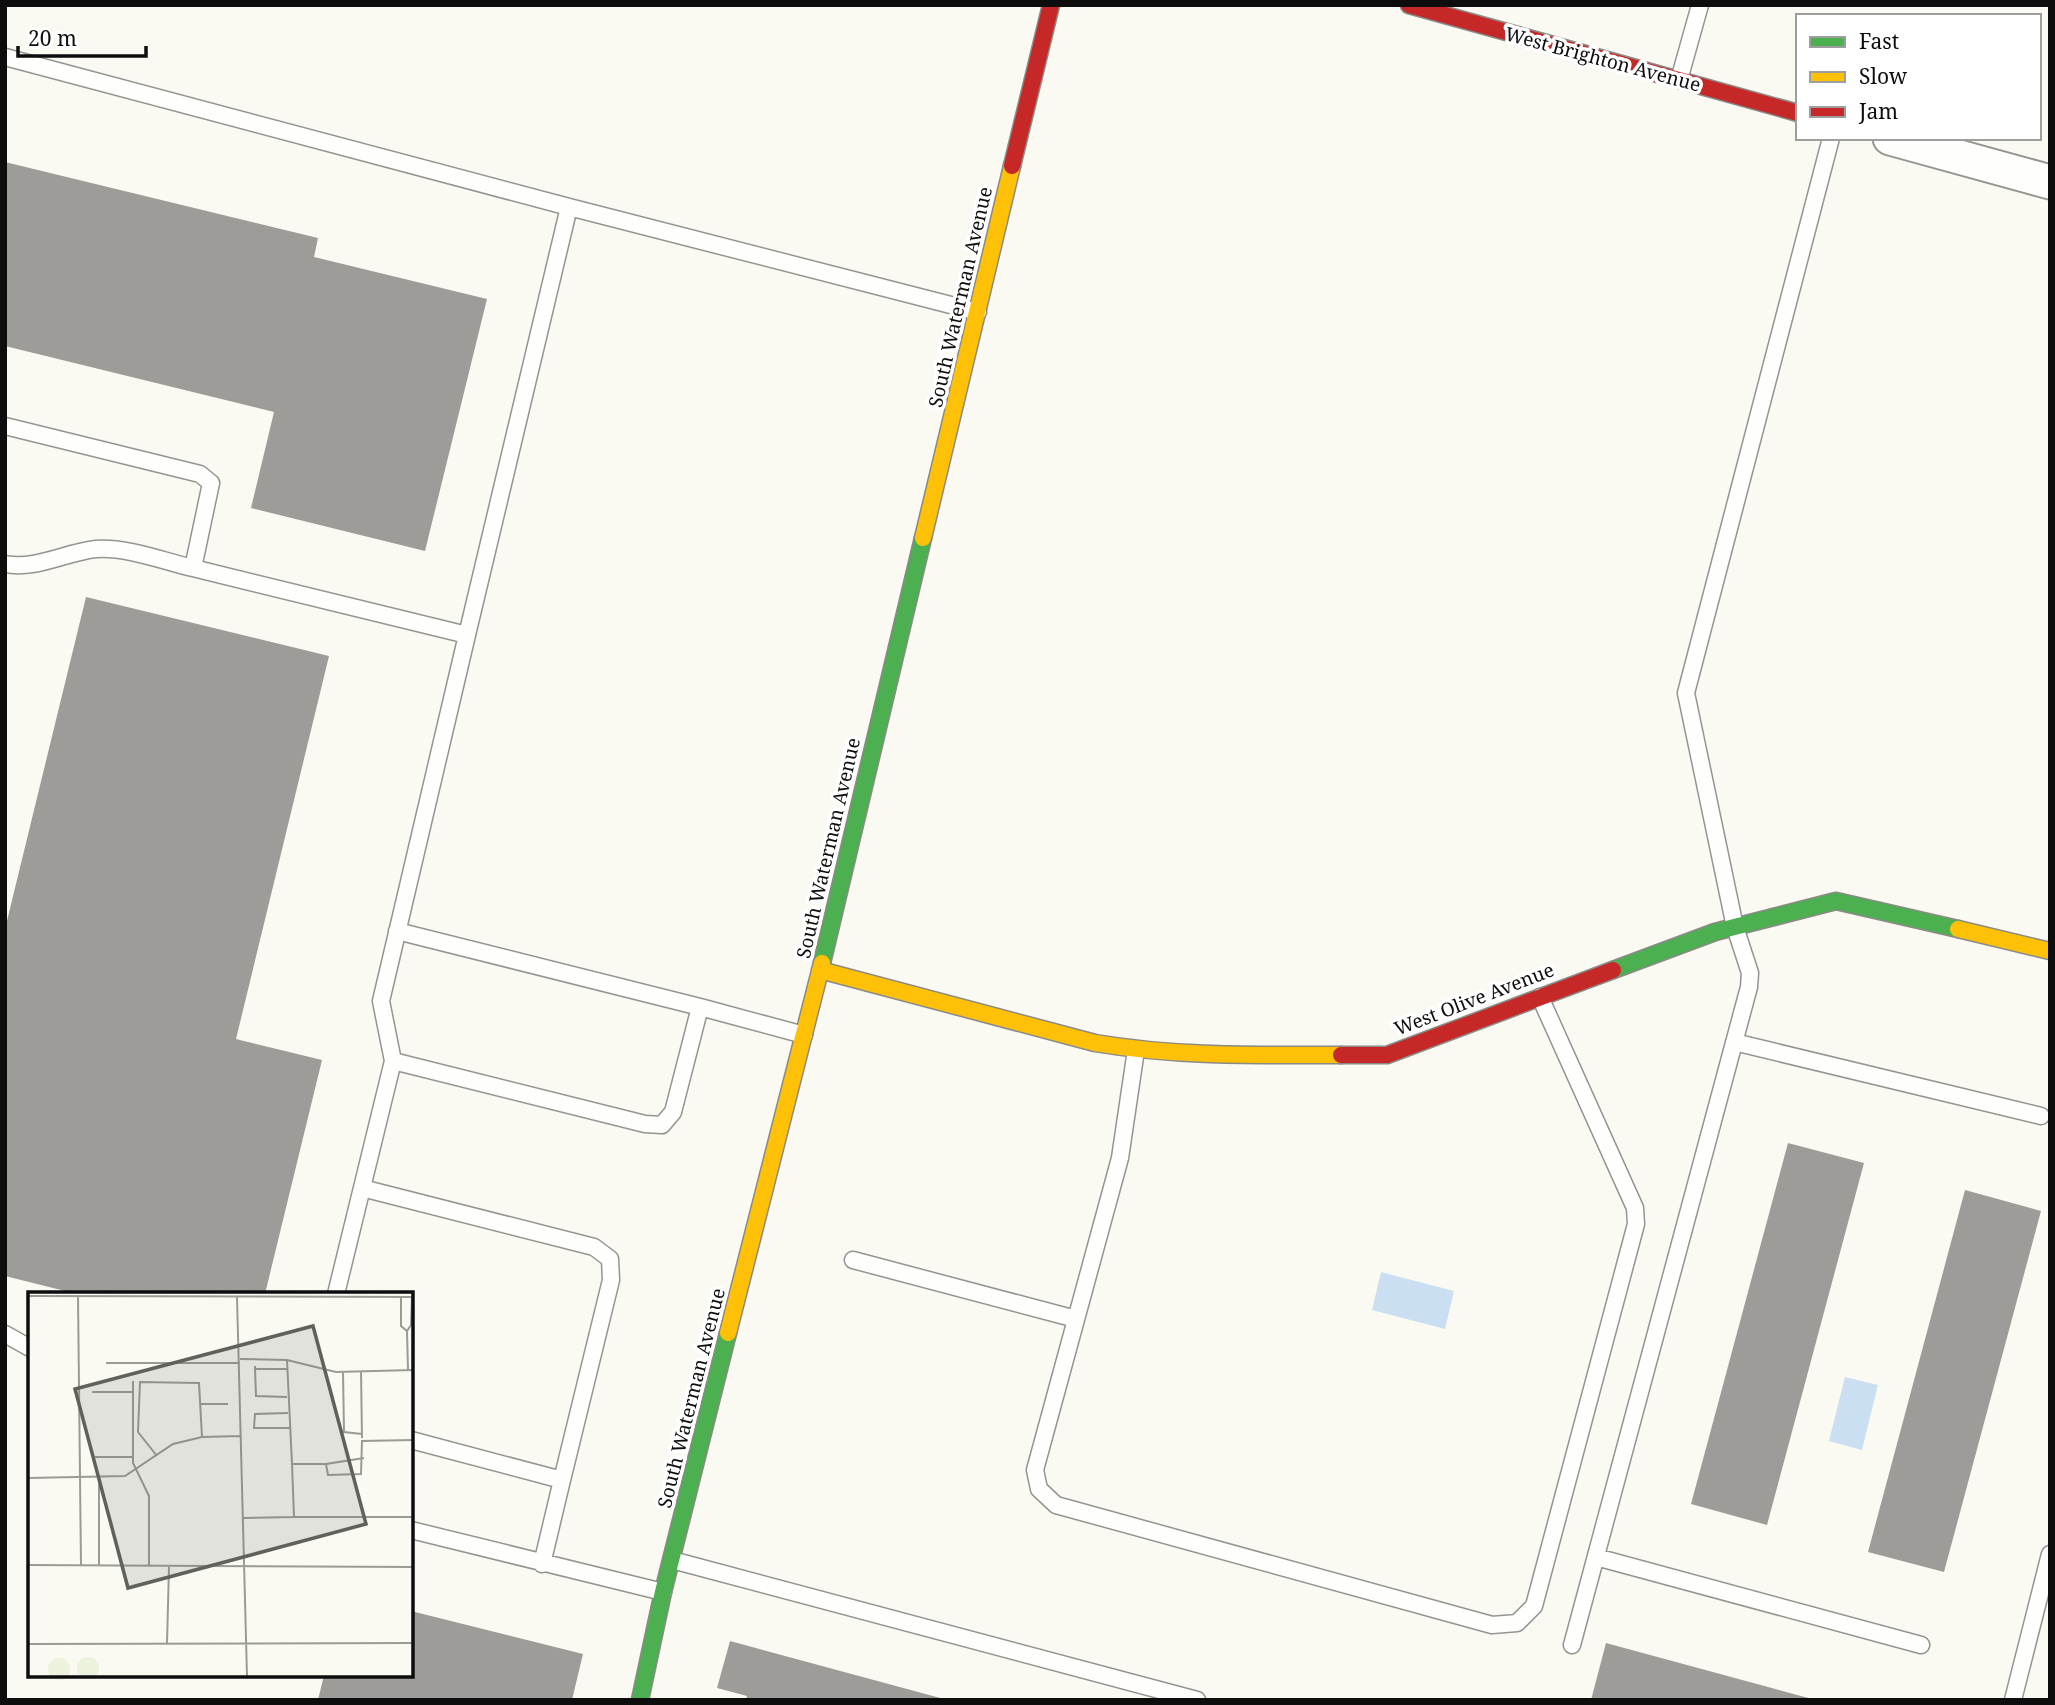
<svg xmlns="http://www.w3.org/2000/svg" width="2055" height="1705" font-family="'Noto Serif',serif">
<rect width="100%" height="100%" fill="#fafaf2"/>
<!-- water -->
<path fill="#cae0f2" d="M1381,1272L1454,1291L1445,1329L1372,1310Z
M1845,1377L1878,1385L1862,1450L1829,1441Z"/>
<!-- building -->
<path fill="#9d9c98" d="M5,162L318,238L314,257L487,299L425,551L251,508L274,412L5,346Z
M86,597L329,656L236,1039L322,1060L265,1294H77L5,1276V929Z
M1788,1143L1864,1163L1767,1525L1691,1504Z
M1965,1190L2041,1211L1944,1572L1868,1552Z
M411,1611L583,1654L572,1700H318L324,1675H411Z
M730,1641L944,1699V1700H746L747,1696L717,1688Z
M1606,1643L1812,1699V1700H1591Z"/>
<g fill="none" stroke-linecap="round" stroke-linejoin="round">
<defs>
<path id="lane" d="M5,57L569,207
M1679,80L1700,5
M5,426L200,474L211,483L193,568L467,635L569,207L978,312
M5,564C36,570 66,552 96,549C128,547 163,561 193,568
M700,1007L804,1035
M1734,1042L2041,1116
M1136,1050L1120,1158L1035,1470L1039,1489L1056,1505L1492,1625L1517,1623L1534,1606L1636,1224L1635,1208L1540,997
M393,1061L645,1124L662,1125L673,1112L700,1007L397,931
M362,1188L594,1247L610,1259L611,1280L562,1480
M853,1260L1076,1319
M336,1294L393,1061L381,1001L467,635
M5,1334L30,1348
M411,1440L562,1480L542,1564
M411,1530L663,1592
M1596,1557L1921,1645
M672,1560L1197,1700
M1572,1645L1749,987L1750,973L1735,927L1686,693L1831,138
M2013,1700L2050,1554"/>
<path id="street" d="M1890,138L2050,182"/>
<path id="fast" d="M822,963L923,538
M1613,970L1715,932L1836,901L1958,929
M640,1700L663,1592L728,1333"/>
<path id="slow" d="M923,538L1012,166
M1958,929L2050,951
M820,970L1095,1043C1178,1057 1258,1055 1341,1055
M728,1333L822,963"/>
<path id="jam" d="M1409,5L1798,113
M1012,166L1051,5
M1341,1055H1387L1613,970"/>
</defs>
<!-- lane casing -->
<use href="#lane" stroke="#949490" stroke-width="19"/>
<!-- street casing -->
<use href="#street" stroke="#949490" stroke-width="37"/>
<!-- fast casing -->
<use href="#fast" stroke="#8a8a87" stroke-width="19"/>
<!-- slow casing -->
<use href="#slow" stroke="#8a8a87" stroke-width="19"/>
<!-- jam casing -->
<use href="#jam" stroke="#8a8a87" stroke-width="19"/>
<!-- lane -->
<use href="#lane" stroke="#fefefd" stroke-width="16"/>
<!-- street -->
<use href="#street" stroke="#fefefd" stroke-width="33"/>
<!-- fast -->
<use href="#fast" stroke="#4caf50" stroke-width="16"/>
<!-- slow -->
<use href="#slow" stroke="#ffc107" stroke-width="16"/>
<!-- jam -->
<use href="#jam" stroke="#c62828" stroke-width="16"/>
</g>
<g text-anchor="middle" stroke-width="7" stroke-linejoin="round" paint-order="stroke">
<!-- street labels -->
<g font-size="19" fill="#0d0d0d" stroke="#fff">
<text transform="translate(1603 59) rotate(15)" y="7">West Brighton Avenue</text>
<text transform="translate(960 297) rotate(-77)" y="7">South Waterman Avenue</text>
<text transform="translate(828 848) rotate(-77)" y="7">South Waterman Avenue</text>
<text transform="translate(1474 999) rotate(-21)" y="7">West Olive Avenue</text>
<text transform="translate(691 1398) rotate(-76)" y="7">South Waterman Avenue</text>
</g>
</g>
<!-- overview -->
<g transform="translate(28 1292)">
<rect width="385" height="385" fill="#fafaf2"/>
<path d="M49 376a11 11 0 1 1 22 0a11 11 0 1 1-22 0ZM20 377a11 11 0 1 1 22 0a11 11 0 1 1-22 0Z" fill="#ebf3dd"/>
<path fill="none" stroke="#9b9b96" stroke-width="2" d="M0,4L385,5M50,4L53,274M209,5L219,384M373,5V34L379,39L383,33L384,5M379,39L380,78M212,67L259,68L308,80L385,78M259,68L264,172M78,71H212M227,74V77H259M227,77L228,104L259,105M333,79L334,146M315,80L316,140L334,142M105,89V171L121,204V274M64,100H105M172,112H200M260,121L227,122L226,136H263M129,164L110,140L112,90L171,91L174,145M67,165H105M298,172L336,166M71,185V274M0,186L97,184L145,152L174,145L213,144M266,225H385M215,226L266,225L264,172H298L300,183L333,182L334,149L385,148M0,273L385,275M139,351L141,275M0,352L385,351"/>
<path fill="#60605d" fill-opacity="0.15" stroke="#60605d" stroke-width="3.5" d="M285,34L338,232L100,296L47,97Z"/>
<rect width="385" height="385" fill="none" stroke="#0d0d0d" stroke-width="3.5"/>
</g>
<!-- border -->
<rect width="2055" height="1705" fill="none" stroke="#0d0d0d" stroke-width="14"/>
<!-- legend -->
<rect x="1796" y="14" width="245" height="126" fill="#ffffff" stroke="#9e9e9e" stroke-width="2"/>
<rect x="1810" y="37" width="35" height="10" fill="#4caf50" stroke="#9e9e9e" stroke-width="2"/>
<text x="1859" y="49" font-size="21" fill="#0d0d0d">Fast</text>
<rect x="1810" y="72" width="35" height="10" fill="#ffc107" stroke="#9e9e9e" stroke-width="2"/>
<text x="1859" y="84" font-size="21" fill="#0d0d0d">Slow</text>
<rect x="1810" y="107" width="35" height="10" fill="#c62828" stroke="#9e9e9e" stroke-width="2"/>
<text x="1859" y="119" font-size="21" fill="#0d0d0d">Jam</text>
<!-- scale -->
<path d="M18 46v10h128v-10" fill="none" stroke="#0d0d0d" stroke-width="3.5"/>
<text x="28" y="46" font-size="21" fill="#0d0d0d" stroke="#ffffff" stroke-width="5" paint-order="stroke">20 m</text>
</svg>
